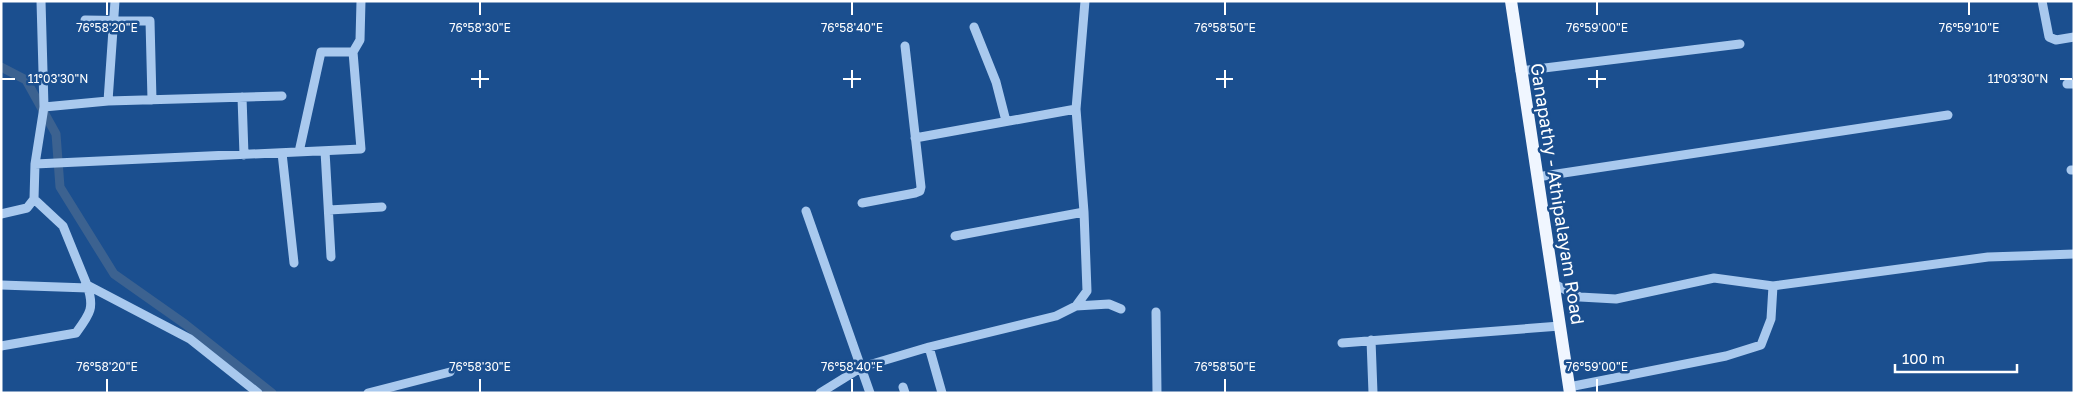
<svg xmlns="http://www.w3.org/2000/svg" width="2075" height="394" font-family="'Golos Text',sans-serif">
<rect width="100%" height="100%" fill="#1b4f8f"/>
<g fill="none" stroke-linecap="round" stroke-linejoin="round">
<!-- canal -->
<path stroke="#3c6290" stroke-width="9" d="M1,67L26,80L56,134L60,187L114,274L185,324L272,393"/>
<!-- minor -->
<path stroke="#a9c9ee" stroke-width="9" d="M2042,1L2049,37L2056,40L2074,37
M85,20L150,21L152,100
M974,27L996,82L1006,121
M1520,71L1740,44
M2067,84H2074
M242,97L244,155
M108,101L115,1
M44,107L108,101L282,96
M915,138L1076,109
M325,151L331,257
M299,152L321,52H353
M282,153L294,263
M35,164L361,149L353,52L360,40L361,1
M2071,170H2074
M1537,177L1948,115
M34,199L63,226L87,285L190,339L258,393
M862,203L915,193L920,191L921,187L905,46
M329,210L382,207
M806,211L870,393
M1,214L27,208L34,199L35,164L44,107L41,1
M955,236L1084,212
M1554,284L1580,297L1616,299L1714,278L1773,286
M1,285L88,288
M1076,306L1109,304L1121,309
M1156,312L1157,393
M1371,340L1373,393
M1342,343L1560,326
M1,346L76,333C90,314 95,308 87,285
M929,347L942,393
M903,387L905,393
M1569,387L1726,356L1761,345L1771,319L1773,286L1988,257L2074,254
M368,393L450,372
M820,393L862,367L929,347L1056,316L1076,306L1087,291L1084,212L1076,109L1085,1"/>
<!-- major -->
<path stroke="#f0f6ff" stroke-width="12" d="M1511,1L1570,393"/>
</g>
<!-- ticks -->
<path fill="none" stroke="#fff" stroke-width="2" d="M107,2V15M480,2V15M852,2V15M1225,2V15M1597,2V15M1969,2V15M480,70V88M852,70V88M1225,70V88M1597,70V88M2,79H15M471,79H489M843,79H861M1216,79H1233M1588,79H1606M2060,79H2072M107,379V392M480,379V392M852,379V392M1225,379V392M1597,379V392"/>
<g text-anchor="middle" stroke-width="5" stroke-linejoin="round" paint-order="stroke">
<!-- street labels -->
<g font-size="18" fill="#fff" stroke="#1b4f8f">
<text transform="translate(1557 194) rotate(81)" y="6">Ganapathy - Athipalayam Road</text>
</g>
</g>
<g font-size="12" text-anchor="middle" fill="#fff" stroke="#1b4f8f" stroke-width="5" stroke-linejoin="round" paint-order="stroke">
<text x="107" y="32">76°58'20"E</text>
<text x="480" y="32">76°58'30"E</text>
<text x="852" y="32">76°58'40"E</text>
<text x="1225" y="32">76°58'50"E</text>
<text x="1597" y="32">76°59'00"E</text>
<text x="1969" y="32">76°59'10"E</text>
<text x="58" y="83">11°03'30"N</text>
<text x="2018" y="83">11°03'30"N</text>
<text x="107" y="371">76°58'20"E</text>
<text x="480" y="371">76°58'30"E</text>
<text x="852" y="371">76°58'40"E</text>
<text x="1225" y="371">76°58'50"E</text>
<text x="1597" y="371">76°59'00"E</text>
</g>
<!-- border -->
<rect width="2075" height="394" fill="none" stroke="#ffffff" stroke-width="5"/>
<!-- scale -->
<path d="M1895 364v8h122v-8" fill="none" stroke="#ffffff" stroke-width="2.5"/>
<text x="1902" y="364" font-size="15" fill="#ffffff" stroke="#1b4f8f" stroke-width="4" paint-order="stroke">100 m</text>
</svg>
